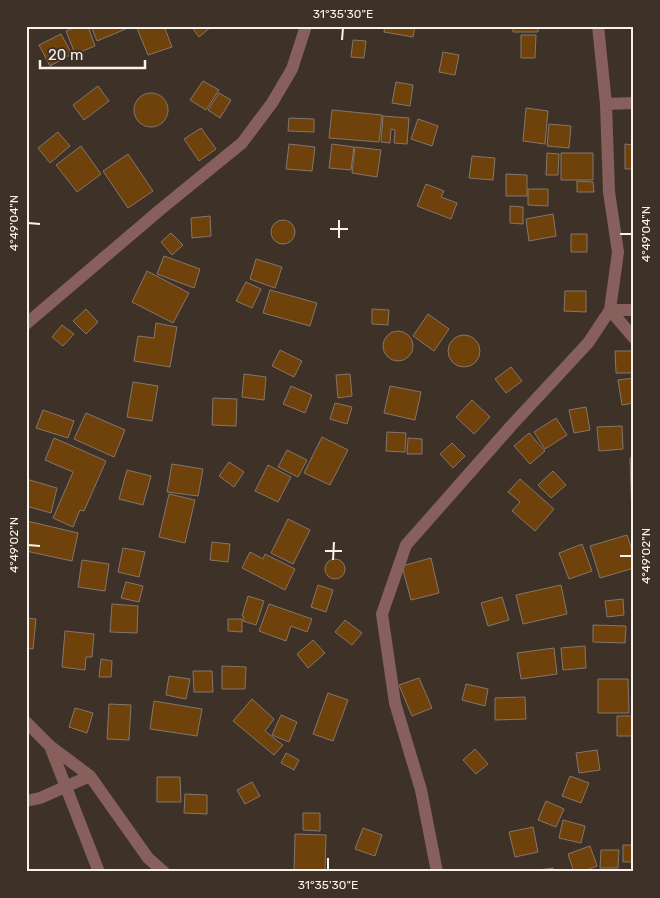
<svg xmlns="http://www.w3.org/2000/svg" width="660" height="898" font-family="Rubik,sans-serif">
<rect width="100%" height="100%" fill="#3e3228"/>
<!-- building -->
<path fill="#6f410b" stroke="#84766b" d="M78,26H88L95,46L75,54L66,31Z
M91,26H133L97,41Z
M136,26H164L172,47L148,55Z
M191,26H212L199,37Z
M385,26H415L413,37L384,32Z
M513,26H538V32H513Z
M61,34L72,54L50,66L39,45Z
M521,35H536L535,58H521Z
M353,40L366,41L364,58L351,57Z
M443,52L459,55L455,75L439,72Z
M203,81L219,90L206,110L190,100Z
M396,82L413,85L410,106L392,103Z
M98,86L109,101L84,120L73,105Z
M219,93L231,100L220,118L208,110Z
M134 110a17 17 0 1 1 34 0a17 17 0 1 1-34 0Z
M526,108L548,111L545,144L523,141Z
M332,110L382,115L379,142L329,138Z
M383,116L409,118L407,144L394,143L395,130L391,129L390,143L381,142Z
M289,118L314,119V132L288,131Z
M418,119L438,126L432,146L411,139Z
M549,124L571,126L569,148L547,146Z
M201,128L216,149L199,161L184,139Z
M58,132L70,146L50,163L38,148Z
M289,144L315,147L312,171L286,169Z
M332,144L354,147L351,170L329,168Z
M625,144L634,145V169H625Z
M81,146L101,174L77,192L56,165Z
M355,147L381,150L377,177L352,173Z
M547,153L559,154L558,175H546Z
M561,153H593V180H561Z
M128,154L153,191L128,208L103,171Z
M472,156L495,158L493,180L469,178Z
M506,174L527,175V196H506Z
M577,181L593,182L594,192H577Z
M426,184L444,191L441,197L457,203L451,219L417,206Z
M528,189H548V206L528,205Z
M510,206L523,207V224L510,223Z
M553,214L556,236L529,241L526,219Z
M210,216L211,236L192,238L191,218Z
M271 232a12 12 0 1 1 24 0a12 12 0 1 1-24 0Z
M171,233L183,245L172,255L161,242Z
M571,234H587V252H571Z
M164,256L200,269L194,288L157,274Z
M256,259L282,267L275,288L250,279Z
M147,271L189,293L173,323L132,302Z
M246,282L261,289L252,308L236,301Z
M270,290L317,303L310,326L263,313Z
M565,291H586V312L564,311Z
M86,309L98,322L86,334L73,321Z
M372,309L389,310L388,325L372,324Z
M428,314L449,329L434,351L413,336Z
M156,323L177,327L170,367L134,361L138,336L154,338Z
M62,325L74,334L63,346L52,337Z
M383 346a15 15 0 1 1 30 0a15 15 0 1 1-30 0Z
M448 351a16 16 0 1 1 32 0a16 16 0 1 1-32 0Z
M280,350L302,361L294,377L272,366Z
M615,351H634V373H616Z
M511,367L522,381L506,393L495,379Z
M244,374L266,377L264,400L242,397Z
M350,374L352,396L338,398L336,375Z
M634,378V403L622,405L618,380Z
M133,382L158,386L152,421L127,417Z
M291,386L312,395L305,413L283,404Z
M390,386L421,392L415,420L384,413Z
M213,398L237,399L236,426L212,425Z
M472,400L490,417L474,434L456,417Z
M335,403L352,407L347,424L330,419Z
M586,407L590,430L574,433L569,410Z
M43,410L74,421L68,438L36,428Z
M86,413L125,430L114,457L74,439Z
M556,418L567,435L545,449L534,432Z
M622,426L623,449L599,451L597,427Z
M387,432L406,433L405,452L386,451Z
M529,433L545,451L530,464L514,446Z
M322,437L348,450L330,485L304,473Z
M54,438L106,461L84,511L80,510L73,527L53,518L73,472L45,460Z
M408,438L422,439V454H407Z
M452,443L465,456L453,468L440,454Z
M287,450L307,460L298,477L278,467Z
M634,457V517H632L630,458Z
M229,462L244,472L234,487L219,476Z
M172,464L203,469L198,496L167,492Z
M268,465L291,477L278,502L255,491Z
M127,470L151,476L143,505L119,499Z
M553,471L566,485L551,498L538,485Z
M26,479L57,488L51,513L26,506Z
M520,479L554,509L535,531L512,511L520,502L508,492Z
M169,494L195,500L185,543L159,537Z
M288,519L310,530L293,564L271,553Z
M27,521L78,533L72,561L26,551Z
M627,535L634,556V568L600,578L590,546Z
M212,542L230,544L228,562L210,560Z
M582,544L592,571L569,579L559,553Z
M123,548L145,552L139,577L118,572Z
M250,552L263,559L265,554L295,569L285,590L242,568Z
M431,558L439,593L411,600L402,566Z
M325 569a10 10 0 1 1 20 0a10 10 0 1 1-20 0Z
M82,560L109,564L105,591L78,587Z
M126,582L143,586L139,602L121,598Z
M318,585L333,590L326,612L311,607Z
M561,585L567,614L523,624L516,595Z
M248,596L264,601L256,625L243,621L244,617L242,616Z
M502,597L509,620L488,626L481,603Z
M623,599L624,615L607,617L605,601Z
M112,604L138,606L137,633L110,632Z
M269,604L312,619L307,632L291,626L286,641L259,631Z
M26,618L36,619L33,649L26,648Z
M228,619H242V632L228,631Z
M345,620L362,633L352,645L335,632Z
M593,625L626,626L625,643L593,642Z
M65,631L94,634L92,657H86L85,670L62,667Z
M313,640L325,653L308,668L297,654Z
M585,646L586,668L563,670L561,648Z
M554,648L557,674L521,679L517,653Z
M101,659L112,661L111,677H99Z
M222,666L246,667L245,689H222Z
M193,671H212L213,692H194Z
M169,676L190,679L186,699L166,695Z
M419,678L432,708L412,716L399,685Z
M598,679H628L629,713H598Z
M466,684L488,689L485,706L462,700Z
M328,693L348,700L333,741L313,734Z
M525,697L526,719L495,720V698Z
M252,699L274,719L265,731L283,745L274,755L233,721Z
M154,701L202,709L197,736L150,729Z
M109,704L131,705L129,740L107,739Z
M75,708L93,713L87,733L69,727Z
M281,715L297,722L289,742L272,735Z
M617,716H634V736H617Z
M475,749L488,764L476,774L463,760Z
M597,750L600,770L579,773L576,753Z
M286,753L299,760L294,770L281,763Z
M570,776L589,783L581,803L562,796Z
M157,777H180L181,802H157Z
M252,782L260,796L245,804L237,790Z
M185,794L207,795V814L184,813Z
M546,801L564,809L556,827L538,820Z
M303,813H320V831L303,830Z
M563,820L585,826L581,843L559,838Z
M533,827L538,852L515,857L509,832Z
M363,828L382,835L375,856L355,849Z
M295,834L326,835L325,872H294Z
M623,845H634V862H623Z
M590,846L597,866L581,872H574L568,854Z
M601,850H619L618,868H600Z
M553,868L554,872H525Z"/>
<g fill="none" stroke-linecap="round" stroke-linejoin="round">
<!-- minor -->
<path stroke="#87605e" stroke-width="12" d="M598,26L606,104L609,192L618,252L610,310L634,338
M606,104L634,103
M26,324L161,209L242,143L272,103L292,69L306,26
M26,722L50,746L90,776L148,858L164,872
M50,746L99,872
M26,801L40,798L90,776
M437,872L421,790L395,703L382,614L406,545L511,426L588,343L610,310H634"/>
</g>
<!-- ticks -->
<path fill="none" stroke="#f9f1eb" stroke-width="2" d="M342,40L343,28M28,223L40,224M330,229H348M620,234H632M339,238V220M28,545L40,546M325,551H342M620,556H632M333,560L334,542M328,870V858"/>
<!-- border -->
<rect width="660" height="898" fill="none" stroke="#3e3228" stroke-width="55"/>
<!-- scale -->
<path d="M40 60v8h105v-8" fill="none" stroke="#f9f1eb" stroke-width="2.5"/>
<text x="48" y="60" font-size="15" fill="#f9f1eb" stroke="#3e3228" stroke-width="4" paint-order="stroke">20 m</text>
<rect x="28" y="28" width="604" height="842" fill="none" stroke="#f9f1eb" stroke-width="2"/>
<g font-size="12" text-anchor="middle" fill="#f9f1eb">
<text x="343" y="18">31°35'30"E</text>
<text transform="translate(14 223) rotate(-90)" y="4">4°49'04"N</text>
<text transform="translate(646 234) rotate(-90)" y="4">4°49'04"N</text>
<text transform="translate(14 545) rotate(-90)" y="4">4°49'02"N</text>
<text transform="translate(646 556) rotate(-90)" y="4">4°49'02"N</text>
<text x="328" y="889">31°35'30"E</text>
</g>
</svg>
